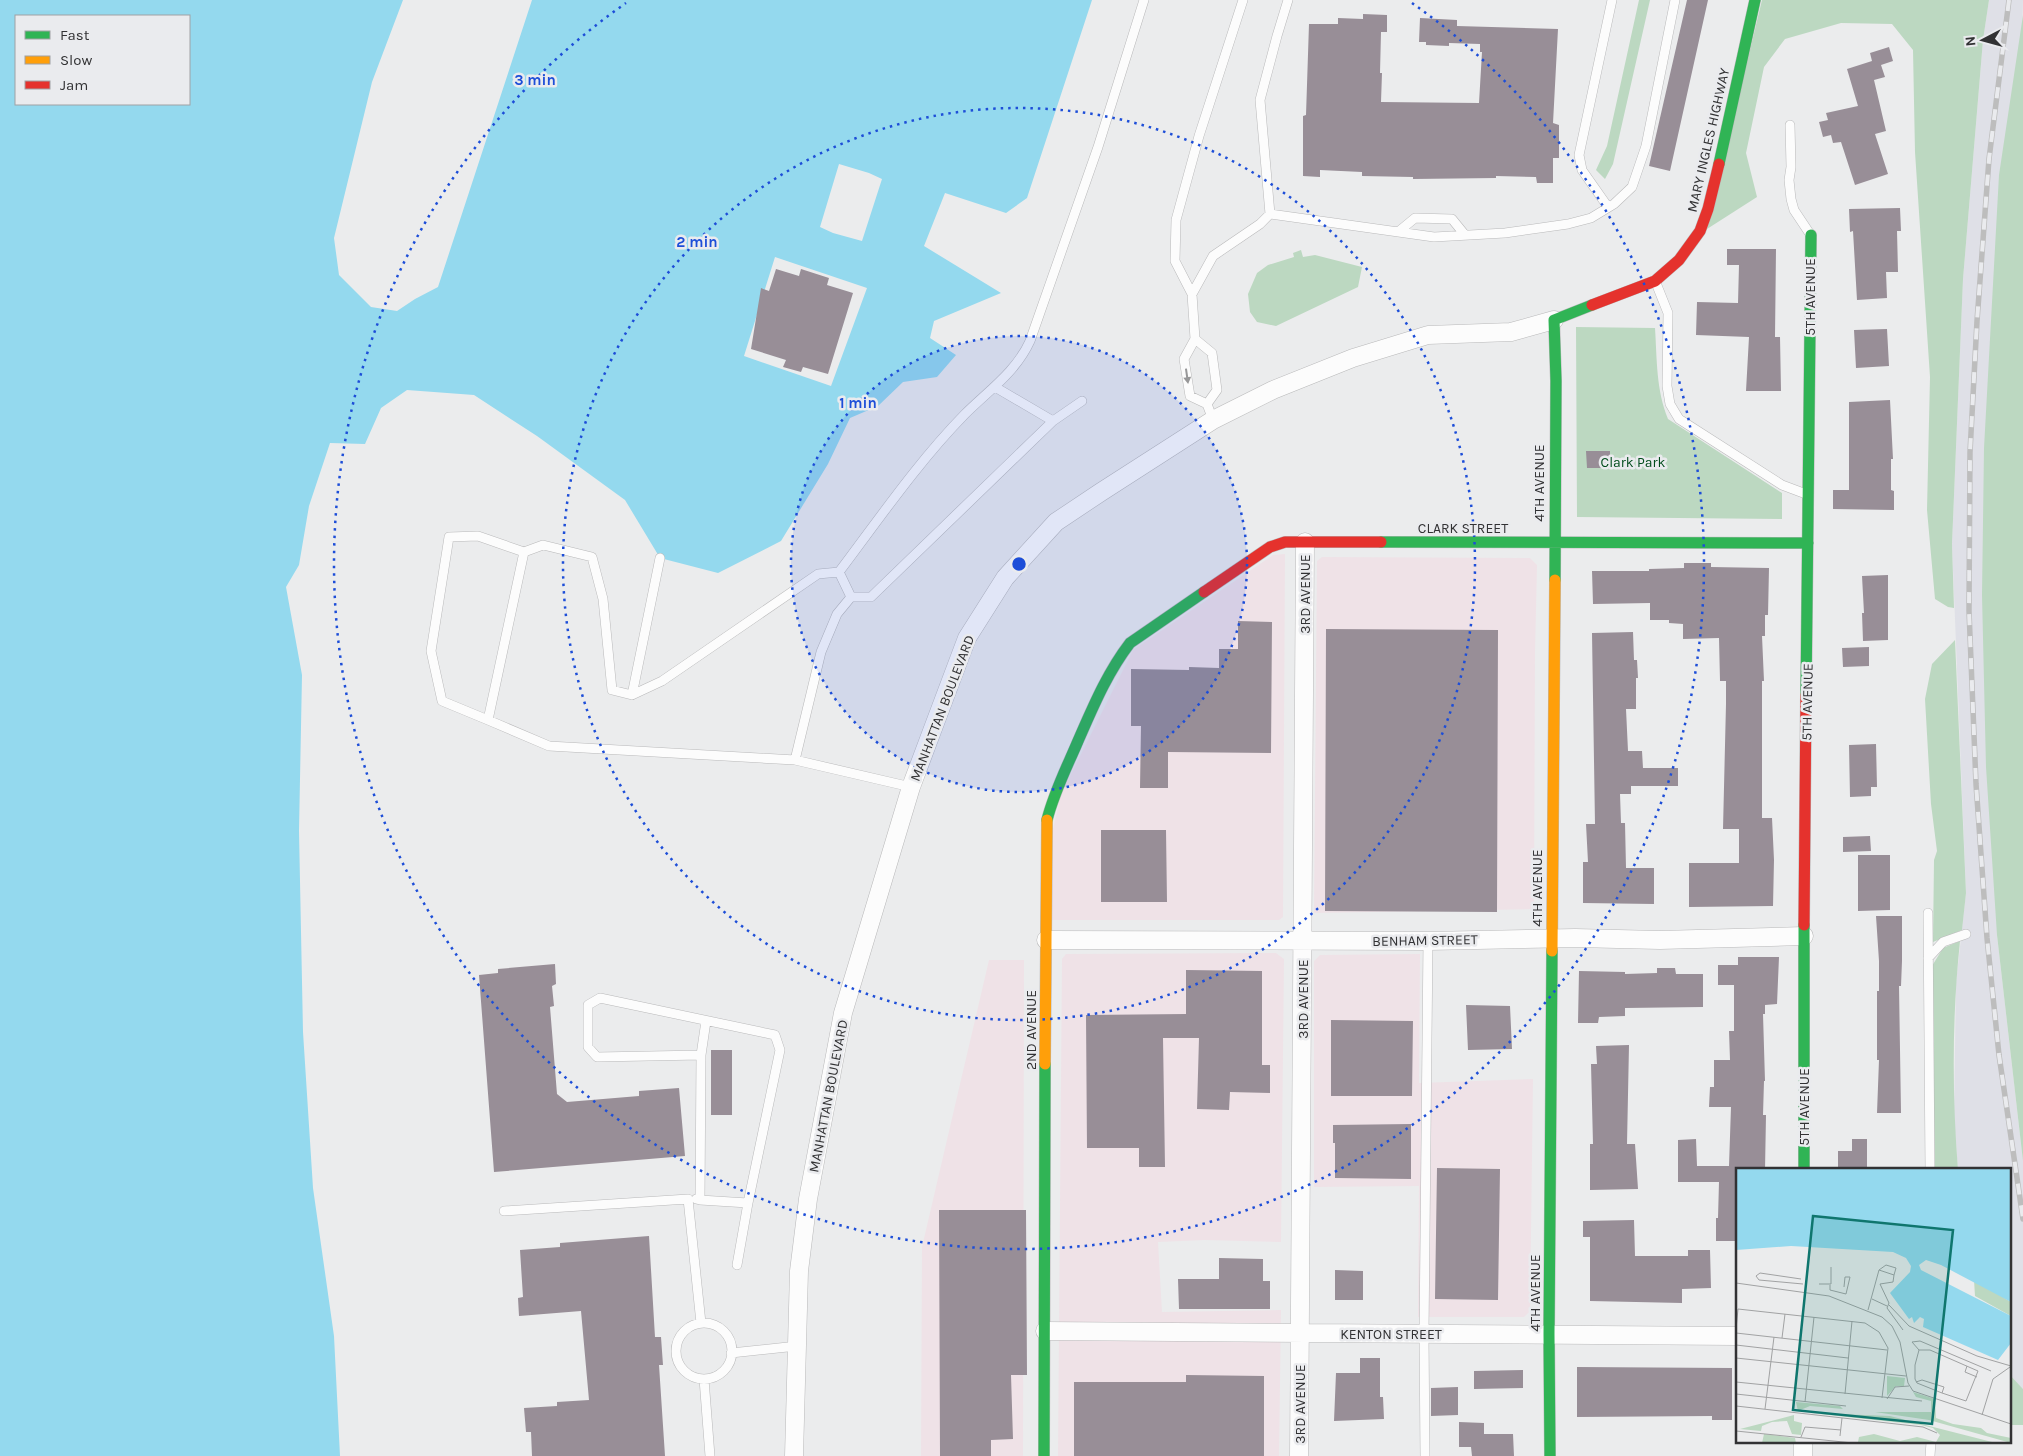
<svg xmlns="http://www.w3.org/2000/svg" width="2023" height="1456" font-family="Karla,sans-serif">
<rect width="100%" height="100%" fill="#ebeced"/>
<!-- built -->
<path fill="#dfe0e7" d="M1989,0H2023L1997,935L2023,1161V1389L2009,1374V1170H1958L1954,1118L1956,983L1966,893L1952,544L1963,279L1983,40Z"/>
<!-- industrial -->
<path fill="#efe2e7" d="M1285,554L1283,917L1279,920H1051L1053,829L1061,794L1133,650L1273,555Z
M1322,557L1530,558L1537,565L1535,652L1534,909L1314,913L1317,561Z
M1276,953L1284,959L1281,1242L1205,1240L1158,1242L1162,1312L1281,1310L1279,1456H1058L1062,959L1066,954Z
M1420,954L1419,1083L1533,1079L1530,1311L1524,1317H1418L1419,1186L1314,1187V961L1320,955Z
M989,960H1024L1023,1456H921L922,1247Z"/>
<!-- green -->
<path fill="#bcd8c1" d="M1639,0H1650L1613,164L1605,179L1596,170L1607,146Z
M1762,0H1989L1983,40L1963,279L1952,544L1954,608L1948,607L1935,599L1927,510L1930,377L1915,152L1913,50L1892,24L1841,23L1785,39L1764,67L1746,153L1757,197L1707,229Z
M2023,15V1161L1997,935L1986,767L1982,595L1984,448L1999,175Z
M1301,250L1303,257L1315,255L1362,267L1358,287L1276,326L1257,322L1250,312L1248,294L1257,273L1268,265L1294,257L1293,253Z
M1576,327L1655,328C1657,359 1656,390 1668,419L1782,493V519L1577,517Z
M1955,640L1966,893L1962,930L1933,942L1934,860L1937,851L1931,804L1925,699L1932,664Z
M1960,941C1952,1017 1952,1094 1958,1170H1934L1932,966L1943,948Z
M2009,1374L2023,1389V1425H2009Z"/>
<!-- water -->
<path fill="#94d9ee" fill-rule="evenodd" d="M0,0H403L372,82L334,238L339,275L371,307L397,311L415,299L438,287L532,0H1092L1027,198L1006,213L945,193L924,246L1001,293L934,321L930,338L956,355L937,377L903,382L878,406L850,418L828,464L781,541L718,573L660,558L625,500L537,436L474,395L407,390L381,408L365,444L330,443L309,506L299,565L286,587L302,675L299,831L303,1032L313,1188L334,1336L340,1456H0ZM16,16H189V104H16Z"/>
<!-- pier -->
<path fill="#ebeced" d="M839,164L869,173L882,179L862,241L833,233L820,227Z
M775,257L867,288L831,386L744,356Z"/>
<!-- building -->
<path fill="#988e97" d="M1687,0H1708L1670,171L1649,166Z
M1363,14L1387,15V32H1381L1380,73H1382L1381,102L1479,103L1482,52H1480V44L1449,43V46L1426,45V42H1419L1420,18L1457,20V26L1558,29L1553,123L1559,125V158H1553V183H1537L1536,177L1496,176V178L1413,179V177L1362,176V172L1320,170V177L1303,176V116L1306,115L1309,24H1338V18L1363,19Z
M1889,47L1893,61L1881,65L1885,77L1874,80L1886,131L1875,134L1888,174L1855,185L1841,142L1833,143L1831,135L1823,137L1819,122L1828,120L1826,113L1858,106L1847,69L1872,61L1870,53Z
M1900,208L1901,231H1897L1898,272H1886L1887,298L1857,300L1853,231L1850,232L1849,209Z
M1727,249H1776L1775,337H1780L1781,391H1746L1749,337L1696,335L1697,302L1738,303L1739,265H1727Z
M776,269L799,276L801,269L829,278L827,285L853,293L828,374L803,367L801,372L783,367L786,360L751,349L761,288L769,291Z
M1887,329L1889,366L1856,368L1854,330Z
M1890,400L1893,459H1891V490L1894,491V510L1833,509V490H1849V402Z
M1586,451H1610V468H1587Z
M1684,563H1711V567L1769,568L1768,615H1765V636H1762L1764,681H1762V818H1772L1774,860L1773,906L1689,907V863H1739V829H1723L1726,704V681H1720L1719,638L1683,639V624L1669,623V620H1650V603L1593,604L1592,571H1649V569L1684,568Z
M1888,575V640L1863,641L1862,613H1864L1862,576Z
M1238,621L1272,622L1271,753L1168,752V788H1140L1141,726H1131V669L1189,670V667L1219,668V649H1238Z
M1326,629L1498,630L1497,912L1325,911Z
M1633,632L1634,660H1637L1638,678H1636V709H1626L1628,751H1642L1643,768H1678V786H1631V794H1620L1621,823H1625L1626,868H1654V904L1583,903V862H1588L1586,824H1595L1592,633Z
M1869,647V666L1843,667L1842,648Z
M1876,744L1877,787H1871V796L1850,797L1849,745Z
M1101,830H1166L1167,902H1101Z
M1870,836L1871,851L1843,852V837Z
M1858,855H1890V910L1858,911Z
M1876,916H1902V961L1901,986H1899L1901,1113H1877L1879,1060H1877V991H1879V961Z
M1738,957H1779L1777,1004L1765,1005V1014H1763L1765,1081H1764L1763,1115H1766L1765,1170H1737V1241H1716V1218H1718L1719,1182H1678V1140L1696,1139L1697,1166H1729L1731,1107H1709L1710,1087H1714V1060H1730L1729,1031H1734V985H1718V965H1738Z
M555,964L556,984L552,986L554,1006L550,1007L557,1094L567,1102L639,1096V1091L679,1088L685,1156L494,1172L479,975L498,973V969Z
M1657,968H1675L1676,974H1703V1007L1625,1008V1016L1599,1017L1598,1023H1578L1579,971L1625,972V974L1657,973Z
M1186,970L1262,971V1065H1270V1093L1230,1092L1229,1110L1197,1109L1199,1038H1163L1165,1167H1139V1148H1087L1086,1015L1186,1014Z
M1466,1005L1510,1006L1512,1049L1468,1050Z
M1331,1020L1413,1021L1412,1096H1331Z
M1629,1045L1627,1144H1635L1638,1189L1590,1190V1144H1593L1591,1064H1597L1596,1046Z
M711,1050H732V1115H711Z
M1411,1124V1179L1335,1178V1143H1333V1125Z
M1852,1139H1867V1170L1838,1169V1151H1852Z
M1437,1168L1500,1169L1498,1300L1435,1299Z
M939,1210H1026L1027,1375H1011L1013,1439L991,1440V1456H940Z
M1634,1220L1635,1256H1688V1250H1710L1711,1288L1682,1289V1303L1590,1301V1237H1583V1221Z
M649,1236L655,1337H661L663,1365H659L665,1456H532L531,1432H526L524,1408L557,1406V1402L589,1400L581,1311L519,1316L518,1298L523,1297L520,1250L560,1247V1243Z
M1219,1258L1263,1259V1281H1270V1309H1179L1178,1279H1219Z
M1335,1270L1363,1271V1300H1335Z
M1360,1358H1380V1397H1383L1384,1419L1334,1421L1336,1373H1360Z
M1577,1367L1732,1368V1420H1712V1416L1577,1417Z
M1523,1370V1388L1474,1389V1371Z
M1186,1375L1264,1376V1456H1074V1382H1186Z
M1458,1387V1415L1431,1416V1388Z
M1459,1422L1484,1423V1434H1513L1514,1456H1472L1471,1447H1459Z"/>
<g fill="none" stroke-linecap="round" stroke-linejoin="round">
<defs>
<path id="lane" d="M1243,0L1199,136L1176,220L1175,261L1192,294L1213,256L1260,224L1270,214L1260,100L1277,36L1288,0
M1790,125L1791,167L1789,180L1791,199L1794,210L1810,234
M1608,207L1582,170L1579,155L1612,0
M1270,214L1434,237L1505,233L1568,224L1591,218L1614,204L1632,187L1646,146L1675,0
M1398,232L1415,218L1452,219L1465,235
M1656,283L1668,313L1667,386L1670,404L1679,419L1782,485L1806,494
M1192,294L1195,339L1184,359L1190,396L1207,404L1213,420
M1195,339L1212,353L1217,390L1207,404
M995,387L1053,421
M839,572C879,519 918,462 965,414C988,391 1016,372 1030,341L1098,147L1144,0
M632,695L660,558
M488,720L442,701L431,651L449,537L478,536L524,552
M795,760L821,652L837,614L851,597
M911,787L795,760L549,746L488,720L524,552L543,545L592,557L603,599L612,690L632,695L662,681L818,574L839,572L851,597H871L1053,421L1082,401
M1928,913L1930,1170
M1928,958L1943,942L1966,934
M696,1199L700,1200L701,1055L706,1021
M700,1200L748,1203L780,1050L775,1035L600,998L588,1005V1047L597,1057L701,1055
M504,1211L688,1199L701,1323
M737,1265L748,1203
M676 1351a28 28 0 1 1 56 0a28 28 0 1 1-56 0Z
M731,1353L797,1346
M704,1379L710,1456
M1425,1456L1424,1334L1428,941
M1930,1456L1931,1442"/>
<path id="street" d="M1046,940L1428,941L1575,938L1660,940L1804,936
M1045,1331L1737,1336
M794,1456L799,1271L808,1199L843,1013L911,787L929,739L967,638L1005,578L1056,522L1101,492L1213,420L1273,390L1353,358L1428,335L1511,332L1554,320
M1299,1456L1305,542
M1803,1456V1442"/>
<path id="fast" d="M1719,164L1755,0
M1381,542L1808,543
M1555,580L1556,381L1554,320L1592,305
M1806,695L1811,235
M1047,820C1054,792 1067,767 1078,741C1093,707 1107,673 1130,643L1204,592
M1804,1170V925
M1044,1456L1045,1064
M1550,1456L1549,1334L1552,951"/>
<path id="slow" d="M1552,951L1555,580
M1045,1064L1047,820"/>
<path id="jam" d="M1592,305L1655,281L1679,260L1700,231L1708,209L1719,164
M1204,592L1270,547L1285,542H1381
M1804,925L1806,695"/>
</defs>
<!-- lane casing -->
<use href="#lane" stroke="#b9b9ba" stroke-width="10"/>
<!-- street casing -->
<use href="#street" stroke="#b9b9ba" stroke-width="19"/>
<!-- fast casing -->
<use href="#fast" stroke="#b9b9ba" stroke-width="12"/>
<!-- slow casing -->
<use href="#slow" stroke="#b9b9ba" stroke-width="12"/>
<!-- jam casing -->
<use href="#jam" stroke="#b9b9ba" stroke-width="12"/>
<!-- lane -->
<use href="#lane" stroke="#fcfcfc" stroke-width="9"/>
<!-- street -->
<use href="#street" stroke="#fcfcfc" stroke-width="18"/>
<!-- fast -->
<use href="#fast" stroke="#30b455" stroke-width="11"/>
<!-- slow -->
<use href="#slow" stroke="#ff9f0a" stroke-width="11"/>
<!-- jam -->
<use href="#jam" stroke="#e5322d" stroke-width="11"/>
<defs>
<path id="rail" d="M2009,0L1989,159L1977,321L1970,452L1969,611L1976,784L1987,938L1999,1055L2023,1219"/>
</defs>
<!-- rail casing -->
<use href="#rail" stroke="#bdbdbd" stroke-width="5.5"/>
<!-- rail -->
<use href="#rail" stroke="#eaebee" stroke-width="4" stroke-dasharray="11" stroke-linecap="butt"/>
</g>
<!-- one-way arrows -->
<defs><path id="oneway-solid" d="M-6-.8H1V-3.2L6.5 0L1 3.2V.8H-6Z" transform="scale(1.25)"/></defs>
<use fill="#979798" href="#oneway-solid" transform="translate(1187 376) rotate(82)"/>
<!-- distance rings -->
<circle cx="1019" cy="564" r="228" fill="#1d4ed8" fill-opacity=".12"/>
<g fill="none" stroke="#1d4ed8" stroke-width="2.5" stroke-dasharray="2.5 5">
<circle cx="1019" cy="564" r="228"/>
<circle cx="1019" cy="564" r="456"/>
<path d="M1412 3A685 685 0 1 1 626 3"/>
</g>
<g text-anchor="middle" stroke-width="5" stroke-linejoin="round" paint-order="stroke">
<!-- street labels -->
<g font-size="14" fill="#323234" stroke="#eaebee">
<text transform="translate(1708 140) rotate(-77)" y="5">MARY INGLES HIGHWAY</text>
<text transform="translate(1810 297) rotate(-90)" y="5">5TH AVENUE</text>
<text transform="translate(1539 483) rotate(-90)" y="5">4TH AVENUE</text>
<text x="1463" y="533">CLARK STREET</text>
<text transform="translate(1305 594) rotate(-90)" y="5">3RD AVENUE</text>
<text transform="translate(1807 702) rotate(-89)" y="5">5TH AVENUE</text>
<text transform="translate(942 708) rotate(-69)" y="5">MANHATTAN BOULEVARD</text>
<text transform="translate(1537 888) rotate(-90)" y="5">4TH AVENUE</text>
<text transform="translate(1425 940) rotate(-1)" y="5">BENHAM STREET</text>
<text transform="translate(1303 999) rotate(-90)" y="5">3RD AVENUE</text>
<text transform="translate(1031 1030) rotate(-90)" y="5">2ND AVENUE</text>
<text transform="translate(828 1096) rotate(-79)" y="5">MANHATTAN BOULEVARD</text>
<text transform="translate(1804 1107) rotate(-90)" y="5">5TH AVENUE</text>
<text transform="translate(1535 1293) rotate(-90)" y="5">4TH AVENUE</text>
<text x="1391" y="1339">KENTON STREET</text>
<text transform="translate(1300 1404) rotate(-90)" y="5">3RD AVENUE</text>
</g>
<!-- park labels -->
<g font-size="14" fill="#004c1b" stroke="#eaebee">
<text x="1633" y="467">Clark Park</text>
</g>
</g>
<!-- overview -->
<g transform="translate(1736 1168)">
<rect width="275" height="275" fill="#ebeced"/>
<path d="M238,112L275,134V148L239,128ZM151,208L169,210L168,218H160L151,228ZM177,224L199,231L200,250L217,256L245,260L251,265L275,270V275L193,252L139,244H195V233L180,229ZM60,234L104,238L107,241L74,238L62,243ZM74,245L154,248L260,275H130L122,274L123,269L138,266L164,273L181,269L200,274L204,267L197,260L185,257ZM58,247V253L66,255L65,267L56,266L51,253L36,254L26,258L25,263L4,261ZM28,266L59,270L60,275H26Z" fill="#bcd8c1"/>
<path d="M0,0H275V134L205,97L190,92L183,97L185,102L275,148V175L262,192L187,159L188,151L184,149L178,155L176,149L173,151L154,125L174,104L175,98L170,90L157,84L55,78L0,82Z" fill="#94d9ee"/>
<path fill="none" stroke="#a1a2a3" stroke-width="1" d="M143,102L150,97L160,100L158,107M65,111L24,105L20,108L23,112L67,116M0,115L93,128L146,149L156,158L164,174L172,215L177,223L275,256M83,116H95V99M144,116L153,135L151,140L167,162M94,117V122L110,126L114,109H109L108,119M136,131L151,138M153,137L173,158L241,188L275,198M132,142L143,102L158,107L157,114L144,116M0,161L2,141L129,155L143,164L152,180L146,230M0,165L151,182M46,170L49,146M0,177L112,190M0,190L170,208M231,198L229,204L241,209M0,214L186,233M180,214L186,212L208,219L206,225L181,215L179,211V197L183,182M206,225L230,233L242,203L194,182H183L176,174L184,173L255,203M0,226L110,238M109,226L116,153M151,231L159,219L173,218M69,234L78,149M0,238L187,259L201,265M29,241L38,169M246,247L257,211L274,199M0,263L117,275M104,268L106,250M65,269L69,259L105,262"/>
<path fill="#0f766e" fill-opacity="0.15" stroke="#0f766e" stroke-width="2.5" d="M77,48L217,62L196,256L57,242Z"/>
<rect width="275" height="275" fill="none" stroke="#323234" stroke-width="2.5"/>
</g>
<circle cx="1019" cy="564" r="8" fill="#1d4ed8" stroke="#eaebee" stroke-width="2.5"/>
<g font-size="15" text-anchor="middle" font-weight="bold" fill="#1d4ed8" stroke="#eaebee" stroke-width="5" stroke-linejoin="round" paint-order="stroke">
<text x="535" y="85">3 min</text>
<text x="697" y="247">2 min</text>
<text x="858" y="408">1 min</text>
</g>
<!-- legend -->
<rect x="15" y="15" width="175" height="90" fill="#eaebee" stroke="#a0a1a4"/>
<rect x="25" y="31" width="25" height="8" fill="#30b455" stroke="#a0a1a4"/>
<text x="60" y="40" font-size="15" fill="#323234">Fast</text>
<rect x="25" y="56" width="25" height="8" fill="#ff9f0a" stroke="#a0a1a4"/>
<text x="60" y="65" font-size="15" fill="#323234">Slow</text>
<rect x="25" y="81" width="25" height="8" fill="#e5322d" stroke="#a0a1a4"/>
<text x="60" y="90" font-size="15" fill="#323234">Jam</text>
<!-- north arrow -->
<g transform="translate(1983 40) rotate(264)" stroke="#eaebee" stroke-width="4" paint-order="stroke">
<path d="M0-4L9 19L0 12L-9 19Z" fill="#323234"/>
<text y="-8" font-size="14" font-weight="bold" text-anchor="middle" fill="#323234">N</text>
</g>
</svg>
